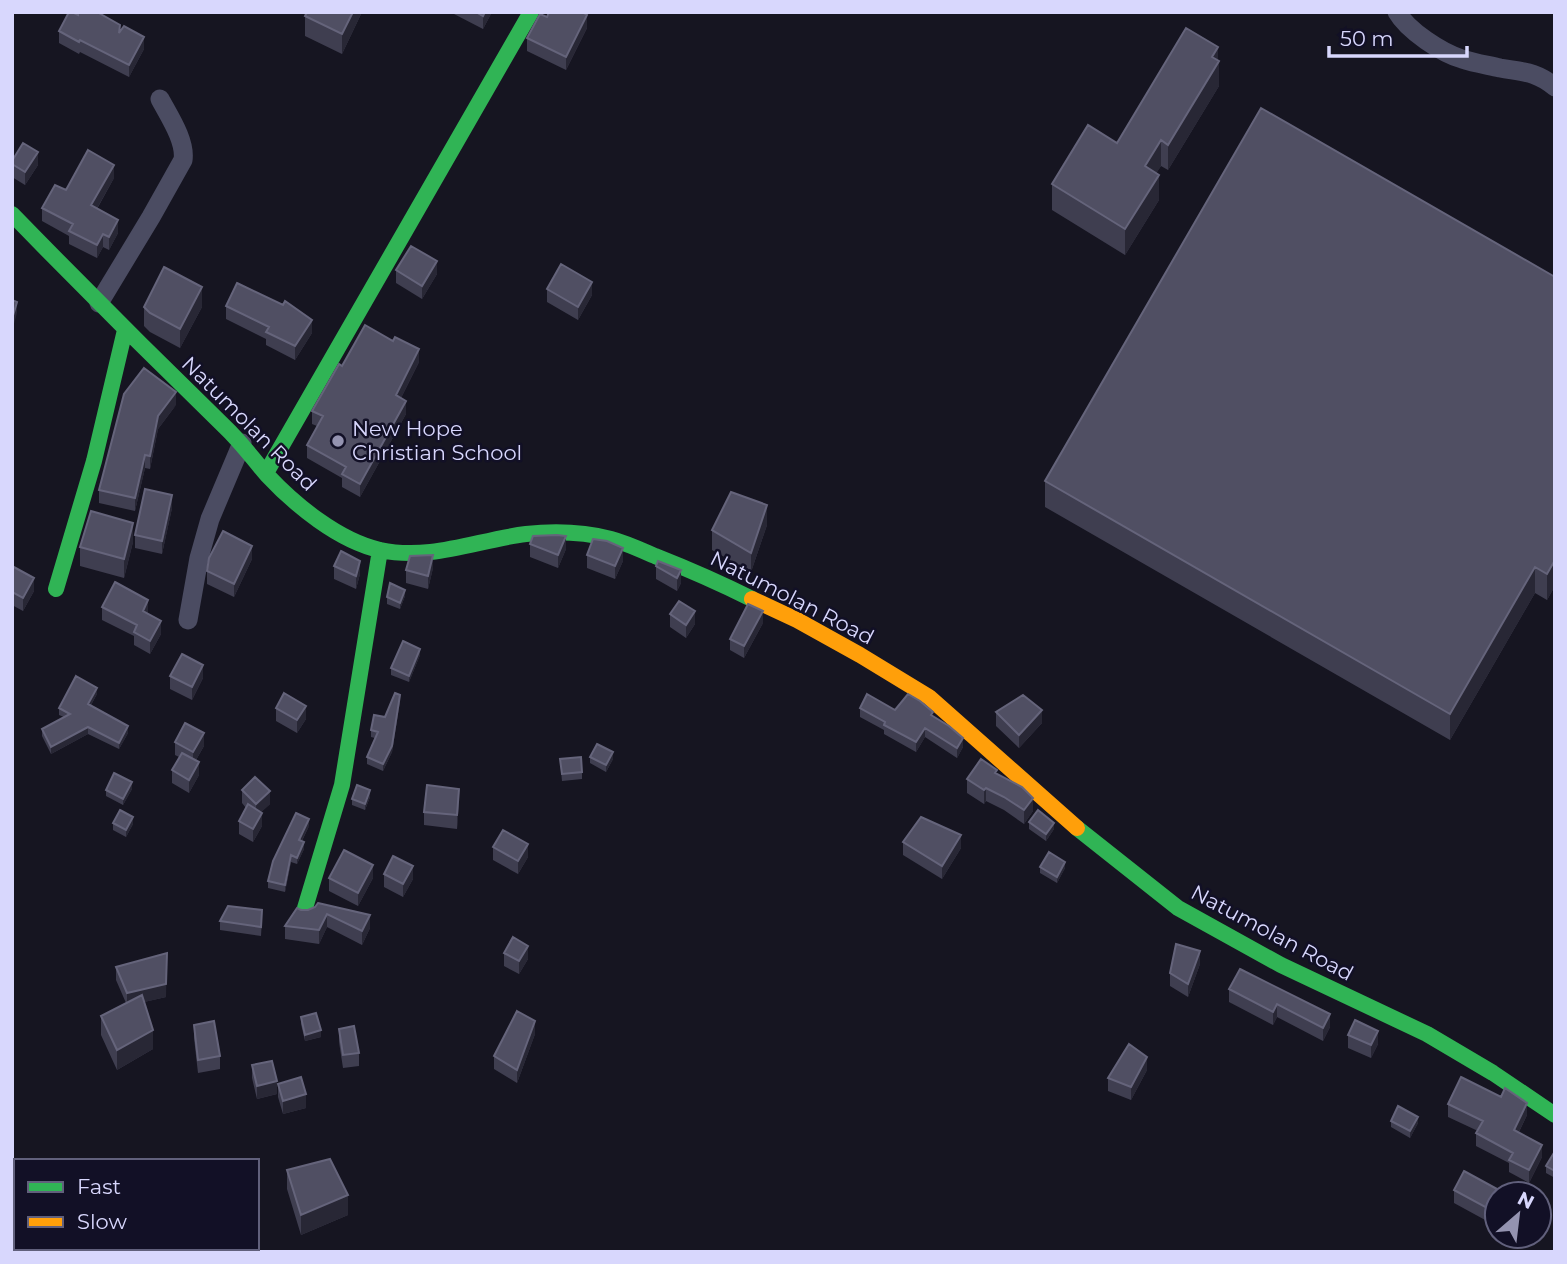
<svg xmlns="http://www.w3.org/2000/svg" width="1567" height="1264" font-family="Montserrat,sans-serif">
<rect width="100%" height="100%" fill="#161521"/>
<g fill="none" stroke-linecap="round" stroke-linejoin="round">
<!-- street -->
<path stroke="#4b4c62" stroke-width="19" d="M1397,12C1408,31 1442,53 1462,59C1474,63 1487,65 1500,68C1522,72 1536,71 1555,87
M99,303L151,217L183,160C186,141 169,116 160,99
M188,620L199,558L210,519L242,443"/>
<!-- fast -->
<path stroke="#30b455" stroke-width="16" d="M12,214C82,286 153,357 225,427C241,442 253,459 267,475C295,505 339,541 380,550C431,561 477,540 526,534C554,531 584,532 611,539C626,543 641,550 655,556C688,569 720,583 752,599
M266,473L531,12
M56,589L94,461L125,330
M1077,828L1178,908L1281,965L1427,1034L1493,1073L1555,1115
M305,908L342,785L380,550"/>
<!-- slow -->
<path stroke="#ff9f0a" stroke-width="16" d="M752,599L797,620L860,655L929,697L1077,828"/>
</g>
<!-- wall -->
<path fill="#3f3e50" d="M362,12L342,54L305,36V16Z
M454,12H492L483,29L454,14Z
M586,14L587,28L566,70L527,51V38L547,17Z
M78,15L120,31L144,49L129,77L80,52L79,54L59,43V31Z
M1218,60L1219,86L1168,170L1161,166L1156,173L1159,200L1125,255L1052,210V184L1117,143Z
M12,161L38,165L25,185L12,177Z
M114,178L97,209L118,233L109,250L103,247L97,258L69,244V236L42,221V208Z
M396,270L437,274L422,299L396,283Z
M1555,277V586L1547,600L1535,593L1450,740L1045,507V481Z
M547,289L592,295L578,320L547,302Z
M283,305L312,333L295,360L266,345V339L226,319V306Z
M144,307H202L180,348L150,332L144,326Z
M419,362L401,398L406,414L360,497L342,487V478L307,458V445L317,426L312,424V411Z
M176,405L158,429L150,469L145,468L135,511L99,503V490Z
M172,508L162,554L135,548V535Z
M767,525L751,572L712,550V530Z
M133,542L124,578L80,566V547Z
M530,544L566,549L558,568L530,557Z
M587,555L623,561L615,579L587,568Z
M252,559L234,597L207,584V571Z
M12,566L34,591L23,611L12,605Z
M334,566L360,574L356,589L334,579Z
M656,566L681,570V583L677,591L656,579Z
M433,568L428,589L406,583V570Z
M405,596L400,609L387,604V597Z
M102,607L148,613L161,634L150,654L134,645V636L102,620Z
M670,614L695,624L686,638L670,627Z
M763,623L744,658L730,650V639Z
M420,655L409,682L391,675V668Z
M170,676L203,678L192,700L170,689Z
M97,694L91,705L128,733L119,749L88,734L51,754L42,736V729L64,717L59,715V708Z
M400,701L392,752L383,771L367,764V757L375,738L371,737V730Z
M276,708L306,719L297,733L276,721Z
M860,708L895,710L933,716L963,747L957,758L925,737L916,752L884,734V730L860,717Z
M996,712L1042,723L1019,748L996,726Z
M175,742L204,746L196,760L199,775L189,793L172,783V770L179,757L175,755Z
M590,757L613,759L606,772L590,763Z
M560,759L582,772V779L562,781Z
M997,774L1033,811L1024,824L1004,810L986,801L984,804L967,793V779Z
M132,789L123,805L106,796V790Z
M242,790L270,804L261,812L262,826L253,842L239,834V821L246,808L242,803Z
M370,797L365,810L352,805V799Z
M459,802L457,829L424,825V812Z
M1029,822L1054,829L1046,841L1029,829Z
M113,823L133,824L126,837L113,830Z
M309,826L302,841L304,849L297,864L291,862L285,892L268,888V881Z
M903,842L961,848L942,879L903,855Z
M493,847L528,857L518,874L493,860Z
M1040,867L1065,868L1057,883L1040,873Z
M384,874L413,879L403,897L384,887Z
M329,878H373L358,906L329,891Z
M315,907L370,928L362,945L327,927L319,944L285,939V926L301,910H308Z
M262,919L261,936L220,930V921Z
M504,953L528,959L519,974L504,966Z
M1200,964L1188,997L1170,986V973Z
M116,967L166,997L144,1002L153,1049L117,1070L101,1035V1016L126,1003L116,980Z
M1240,969L1330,1027L1323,1041L1277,1017L1273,1025L1229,1002V989Z
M301,1017L321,1037L305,1041L301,1024Z
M194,1025L220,1056V1069L198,1073L194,1038Z
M339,1029L359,1053V1066L343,1068L339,1042Z
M535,1034L517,1083L494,1069V1056Z
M1348,1035L1378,1044L1371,1058L1348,1048Z
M252,1065L277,1094L257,1099L252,1078Z
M1147,1070L1131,1100L1108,1091V1078Z
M278,1084L306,1108L283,1114L278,1097Z
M1448,1104L1527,1115L1519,1132L1542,1157L1529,1183L1509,1172V1163L1476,1146V1133L1478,1131L1448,1117Z
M1391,1121L1418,1123L1410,1138L1391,1127Z
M1555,1151V1178L1546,1173V1166Z
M287,1170L348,1215L301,1235L287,1189Z
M1497,1189L1487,1221L1454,1203V1190Z"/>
<!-- shaded-wall -->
<path fill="#282735" d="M353,12H362L342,54V34Z
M485,12H492L483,29V16Z
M587,15V28L566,70V57Z
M144,37V49L129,77V65Z
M1218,47V64L1219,61V86L1168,170V145Z
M1161,140V166L1145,192V166Z
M38,152V165L25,185V172Z
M114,165V178L91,219V205Z
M1159,175V200L1125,255V229Z
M118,220V233L109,250V237Z
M103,234V247L97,258V245Z
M437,261V274L422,299V286Z
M592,282V295L578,320V307Z
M202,287V307L180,348V329Z
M17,302V313L12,331V319Z
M312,320V333L295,360V346Z
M419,349V362L396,408V395Z
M176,392V405L158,429L150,469V456L158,416Z
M406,401V414L360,497V484Z
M145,455V468L135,511V498Z
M172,495V508L162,554V541Z
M767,505V525L751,572V553Z
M133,523V542L124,578V559Z
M566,536V549L558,568V555Z
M252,546V559L234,597V584Z
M623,548V561L615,579V566Z
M433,555V568L428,589V576Z
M1555,560V586L1547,600V574Z
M360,561V574L356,589V576Z
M1535,567V593L1450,740V714Z
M681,570V583L677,591V578Z
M34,578V591L23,611V598Z
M405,590V596L400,609V603Z
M148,600V613L143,624V611Z
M695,611V624L686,638V625Z
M763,611V623L744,658V646Z
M161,621V634L150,654V641Z
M420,649V655L409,682V676Z
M203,665V678L192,700V687Z
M97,688V694L88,710V704Z
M400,695V701L392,752L383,771V764Z
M306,706V719L297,733V720Z
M1042,710V723L1019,748V735Z
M128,726V733L119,749V743Z
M88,727V734L51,754V747Z
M925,728V737L916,752V742Z
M204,733V746L193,765V752Z
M963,738V747L957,758V748Z
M613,752V759L606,772V765Z
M199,762V775L189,793V780Z
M132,782V789L123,805V799Z
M986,788V801L984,804V790Z
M459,789V802L457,829V815Z
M370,790V797L365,810V804Z
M270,791V804L256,817V804Z
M1033,798V811L1024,824V810Z
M262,813V826L253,842V829Z
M133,817V824L126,837V830Z
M309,819V826L299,846V840Z
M1054,823V829L1046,841V834Z
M961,835V848L942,879V866Z
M304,842V849L297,864V858Z
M528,844V857L518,874V861Z
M291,855V862L285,892V885Z
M1065,862V868L1057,883V877Z
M373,865V878L358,906V893Z
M413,866V879L403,897V884Z
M327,914V927L319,944V930Z
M370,915V928L362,945V931Z
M528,946V959L519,974V961Z
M1200,951V964L1188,997V984Z
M167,953L166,997L127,1006V993Z
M1277,1004V1017L1273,1025V1012Z
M1330,1014V1027L1323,1041V1028Z
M535,1021V1034L517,1083V1070Z
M153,1030V1049L117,1070V1050Z
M321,1030V1037L305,1041V1035Z
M1378,1031V1044L1371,1058V1045Z
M1147,1057V1070L1131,1100V1087Z
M277,1081V1094L257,1099V1086Z
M306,1094V1108L283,1114V1101Z
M1527,1103V1115L1514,1142V1130Z
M1418,1117V1123L1410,1138V1131Z
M1542,1145V1157L1529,1183V1170Z
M1497,1189V1203L1487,1221V1208Z
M348,1195V1215L301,1235V1215Z"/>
<!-- building -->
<path fill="#504f63" stroke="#65647b" stroke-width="2" d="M69,12H72L78,15V12H97L120,25L119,33L124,26L144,37L129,65L80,40L79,42L59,31Z
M307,12H353L342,34L305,16Z
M476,12H485L483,16Z
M549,12H582L587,15L566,57L527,38L540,14L547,17Z
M1186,28L1218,47L1212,57L1219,61L1168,145L1161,140L1145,166L1159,175L1125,229L1052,184L1088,125L1117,143Z
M1261,108L1555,277V560L1547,574L1535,567L1450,714L1045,481Z
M23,143L38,152L25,172L12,164V161Z
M88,150L114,165L91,205L118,220L109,237L103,234L97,245L69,231L73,224L42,208L55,185L66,190Z
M411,246L437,261L422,286L396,270Z
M561,264L592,282L578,307L547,289Z
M164,267L202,287L180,329L150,313L144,307Z
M237,283L283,305L285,301L312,320L295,346L266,332L269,327L226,306Z
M12,300L17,302L12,319Z
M365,325L393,341L395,337L419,349L396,395L406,401L360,484L342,474L346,467L307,445L323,416L312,411L339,364L342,366Z
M144,368L176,392L158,416L150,456L145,455L135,498L99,490L124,394Z
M145,489L172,495L162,541L135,535Z
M731,492L767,505L751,553L712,530Z
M91,511L133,523L124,559L80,547Z
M223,531L252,546L234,584L207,571L209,558Z
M557,535L566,536L558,555L530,544L533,536Z
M593,539L607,541L623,548L615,566L587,555Z
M341,551L360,561L356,576L334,566Z
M433,555L428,576L406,570L410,556Z
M658,561L681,570L677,578L656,566Z
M12,566L34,578L23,598L12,592Z
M115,582L148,600L143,611L161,621L150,641L134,632L137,625L102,607Z
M390,583L405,590L400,603L387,597Z
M679,601L695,611L686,625L670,614Z
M748,604L763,611L744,646L730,639Z
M403,641L420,649L409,676L391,668Z
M182,654L203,665L192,687L170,676Z
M76,676L97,688L88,704L128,726L119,743L88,727L51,747L42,729L70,714L59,708Z
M284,693L306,706L297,720L276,708Z
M395,693L400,695L392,746L383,764L367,757L378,732L371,730L374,715L385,717Z
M867,694L895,710L908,694L920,701L933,712L931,715L949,726L963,738L957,748L925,728L916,742L884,725L885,722L860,708Z
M1023,695L1042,710L1019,735L996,712Z
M185,723L204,733L193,752L175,742Z
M597,744L613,752L606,765L590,757Z
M182,753L199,762L189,780L172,770Z
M581,757L582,772L562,774L560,759Z
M981,759L997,770L995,773L1022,787L1033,798L1024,810L1004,797L986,788L984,790L967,779Z
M114,773L132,782L123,799L106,790Z
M255,777L270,791L256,804L242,790Z
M357,785L370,790L365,804L352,799Z
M427,785L459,789L457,815L424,812Z
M248,804L262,813L253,829L239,821Z
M120,810L133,817L126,830L113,823Z
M1038,810L1054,823L1046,834L1029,822Z
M296,813L309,819L299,840L304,842L297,858L291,855L285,885L268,881L273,861Z
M921,817L961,835L942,866L903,842Z
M503,830L528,844L518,861L493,847Z
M344,850L373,865L358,893L329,878Z
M1049,852L1065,862L1057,877L1040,867Z
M393,856L413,866L403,884L384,874Z
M318,903L370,915L362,931L327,914L319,930L285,926L297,908L301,910H308L315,907Z
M228,906L262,910L261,927L220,921Z
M513,937L528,946L519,961L504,953Z
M1176,944L1200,951L1188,984L1170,973Z
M167,953L166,984L127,993L116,967Z
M1240,969L1330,1014L1323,1028L1277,1004L1273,1012L1229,989Z
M142,995L153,1030L117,1050L101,1016Z
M517,1011L535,1021L517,1070L494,1056Z
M316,1013L321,1030L305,1035L301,1017Z
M1355,1020L1378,1031L1371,1045L1348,1035Z
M214,1021L220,1056L198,1060L194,1025Z
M354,1026L359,1053L343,1055L339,1029Z
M1129,1044L1147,1057L1131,1087L1108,1078Z
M272,1061L277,1081L257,1086L252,1065Z
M301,1077L306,1094L283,1101L278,1084Z
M1461,1077L1501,1097L1505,1088L1527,1103L1514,1130L1542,1145L1529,1170L1509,1160L1513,1153L1476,1133L1483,1121L1448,1104Z
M1398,1106L1418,1117L1410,1131L1391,1121Z
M1555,1151V1171L1546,1166Z
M330,1159L348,1195L301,1215L287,1170Z
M1464,1171L1497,1189L1487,1208L1454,1190Z"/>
<!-- markers -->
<circle fill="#9493b0" stroke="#121026" stroke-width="2.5" cx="338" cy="441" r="7"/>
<g text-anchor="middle" stroke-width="5" stroke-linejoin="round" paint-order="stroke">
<!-- street labels -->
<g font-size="21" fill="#d8d7fd" stroke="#121026">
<text transform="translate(249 424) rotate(45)" y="7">Natumolan Road</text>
<text transform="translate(792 598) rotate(27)" y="7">Natumolan Road</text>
<text transform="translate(1272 933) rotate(28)" y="7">Natumolan Road</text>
</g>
<!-- poi labels -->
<g font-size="21" fill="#d8d7fd" stroke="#121026" text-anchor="start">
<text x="352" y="436">New Hope<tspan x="352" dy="24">Christian School</tspan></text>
</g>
</g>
<!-- border -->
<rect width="1567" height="1264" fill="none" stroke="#d8d7fd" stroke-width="28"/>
<!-- legend -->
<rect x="14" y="1159" width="245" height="91" fill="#121026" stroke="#61607c" stroke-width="2"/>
<rect x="28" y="1182" width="35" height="10" fill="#30b455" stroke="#61607c" stroke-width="2"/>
<text x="77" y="1194" font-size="21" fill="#d8d7fd">Fast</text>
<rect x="28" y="1217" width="35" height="10" fill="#ff9f0a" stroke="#61607c" stroke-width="2"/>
<text x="77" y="1229" font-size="21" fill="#d8d7fd">Slow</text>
<!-- north arrow -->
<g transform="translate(1518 1215) rotate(28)"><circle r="33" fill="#121026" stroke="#61607c" stroke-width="2"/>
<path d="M0-5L12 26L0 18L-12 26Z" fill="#9493b0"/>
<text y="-10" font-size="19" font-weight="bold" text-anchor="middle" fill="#d8d7fd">N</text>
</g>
<!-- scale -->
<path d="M1329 46v10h138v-10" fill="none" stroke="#d8d7fd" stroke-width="3.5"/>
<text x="1340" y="46" font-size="21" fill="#d8d7fd" stroke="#121026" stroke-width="5" paint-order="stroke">50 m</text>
</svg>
